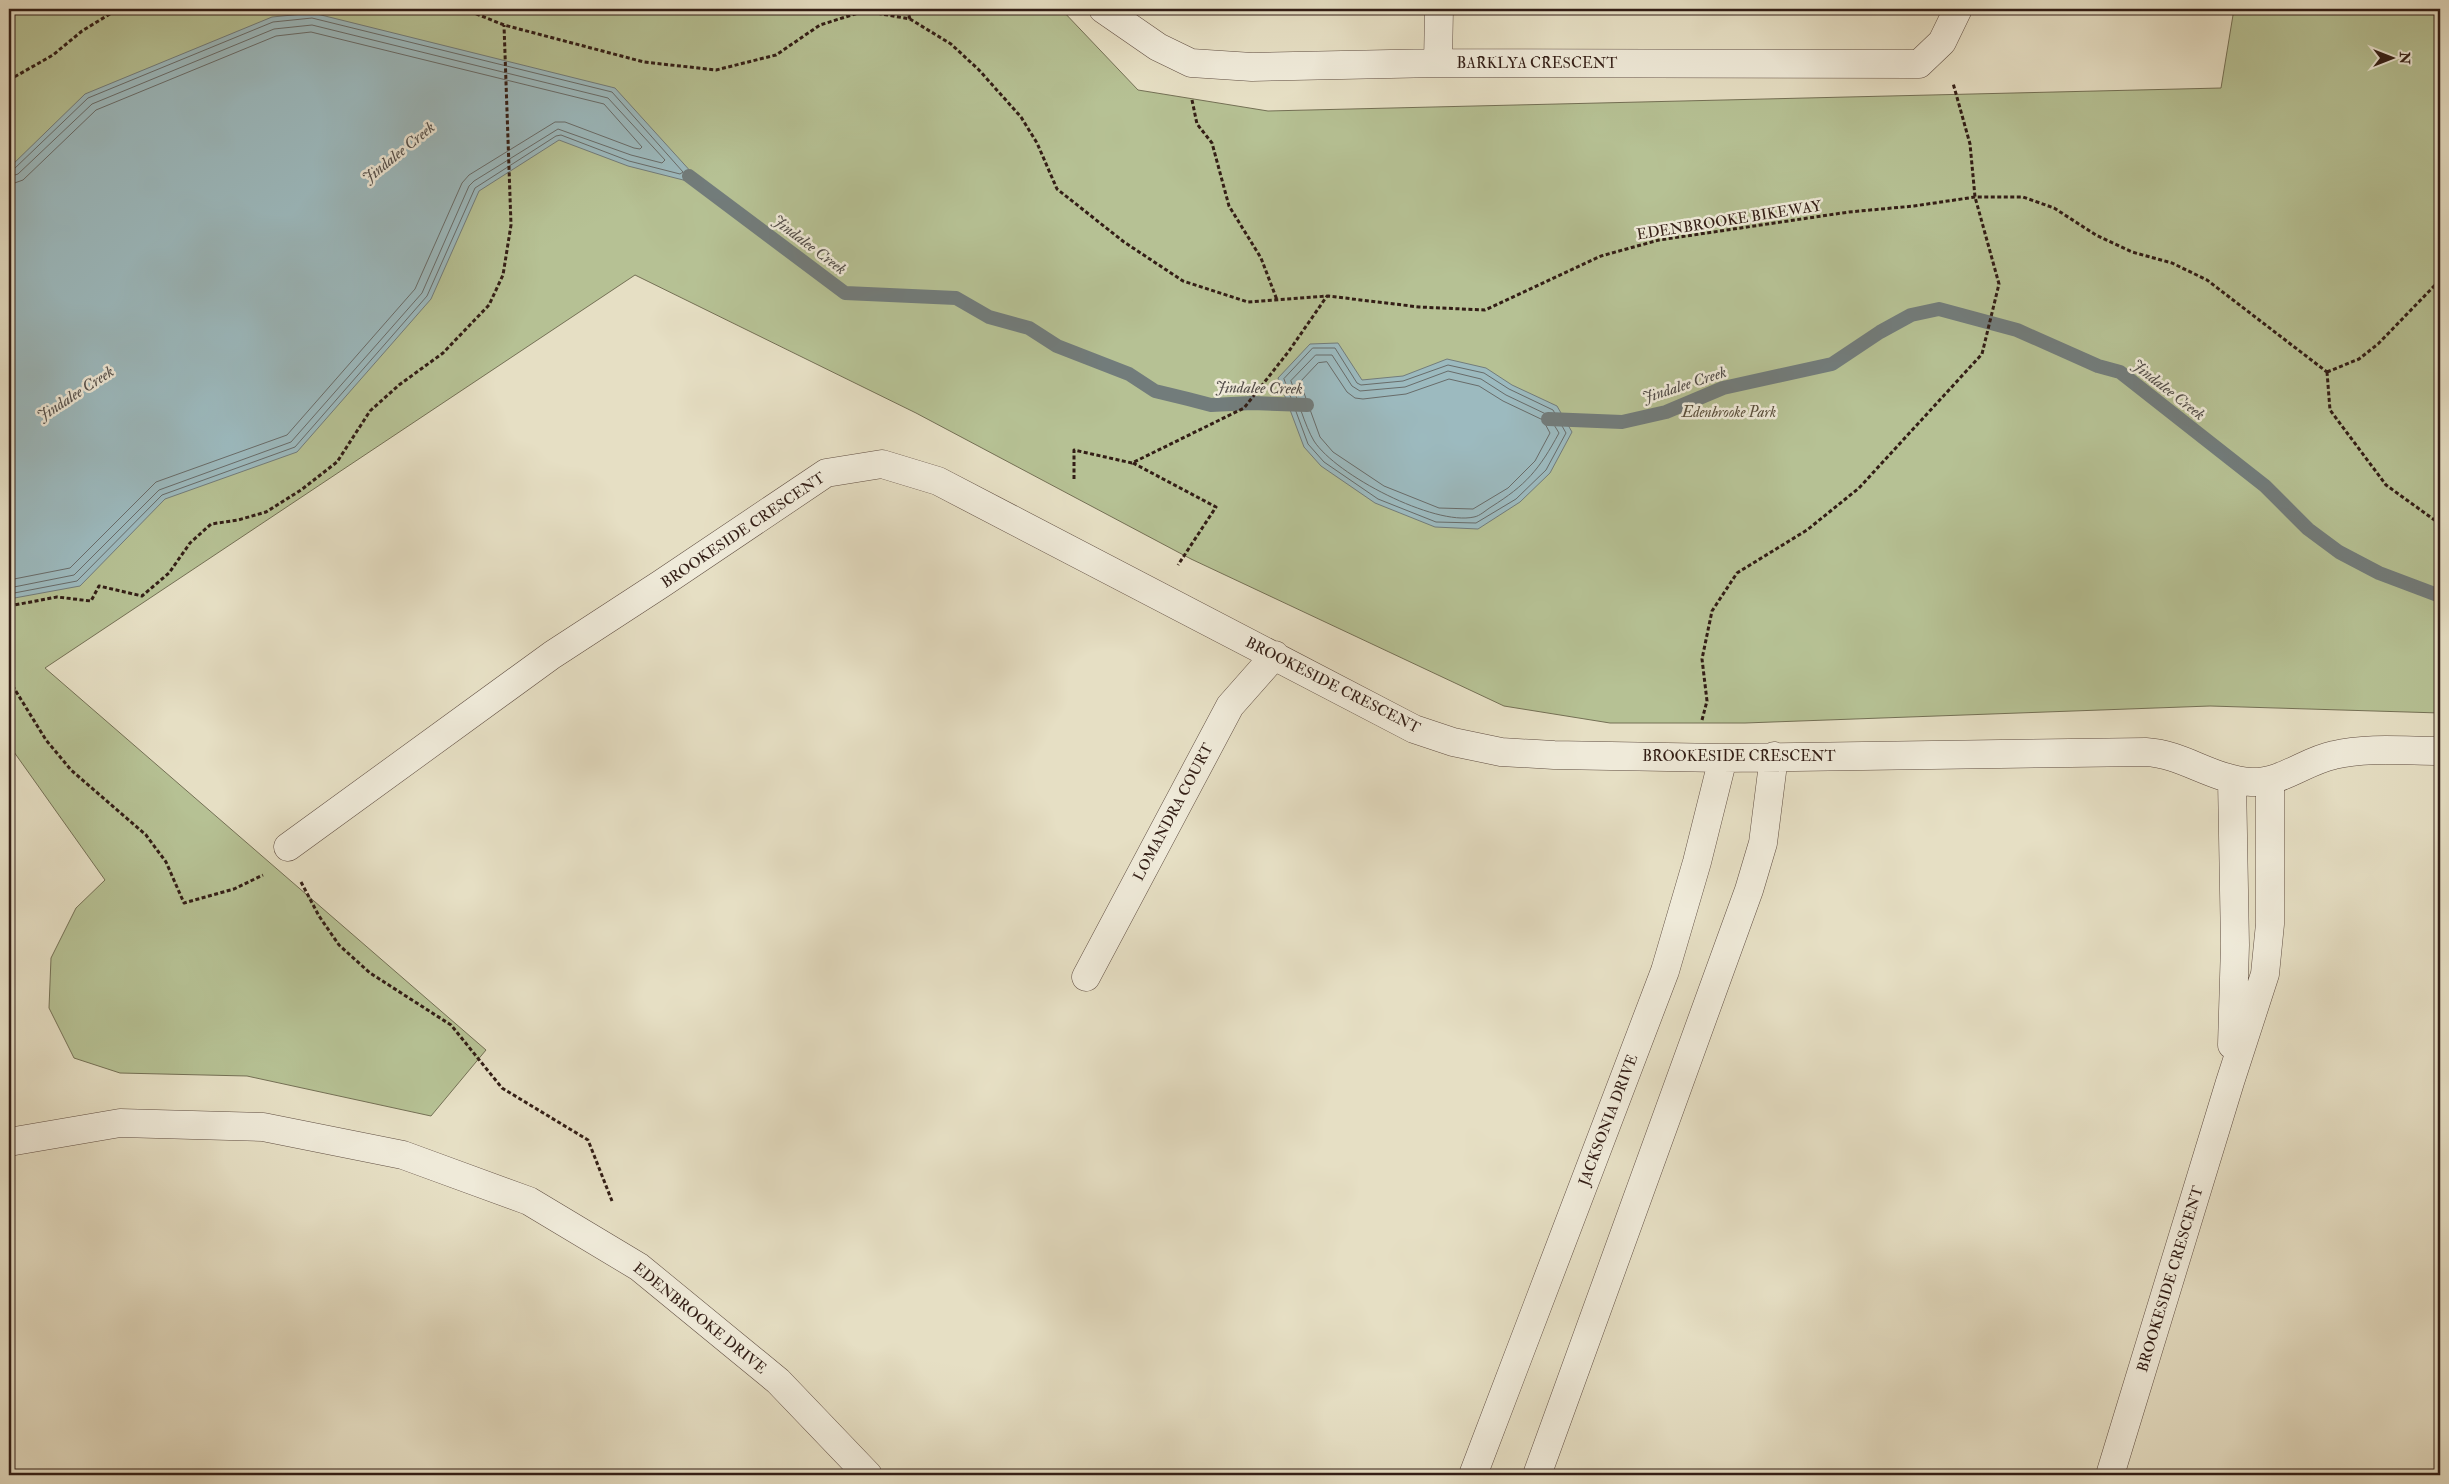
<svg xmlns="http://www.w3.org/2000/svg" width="2449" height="1484" font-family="'IM FELL Double Pica',serif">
<rect width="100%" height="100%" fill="#e6dfc4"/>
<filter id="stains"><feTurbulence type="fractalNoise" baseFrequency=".004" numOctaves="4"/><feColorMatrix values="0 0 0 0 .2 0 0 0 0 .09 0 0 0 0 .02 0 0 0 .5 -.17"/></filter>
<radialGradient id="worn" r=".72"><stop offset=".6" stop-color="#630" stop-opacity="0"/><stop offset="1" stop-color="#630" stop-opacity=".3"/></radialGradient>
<!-- green -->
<path fill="#b6c194" stroke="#747055" d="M9,9H1061L1138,90L1268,111L2221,88L2234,9H2440V713L2210,706L1745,723H1610L1504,706L1191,559L916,413L635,275L45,668L486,1050L431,1116L247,1076L120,1073L74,1058L49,1008L51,958L76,908L105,880L9,745Z"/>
<!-- water -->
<path fill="#9cbabf" stroke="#727c7b" d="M313,13L615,88L703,185L628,166L559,140L479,191L431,299L297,452L165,499L80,586L9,599V168L85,94L272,17Z
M1338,343L1362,380L1403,376L1447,359L1486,368L1512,385L1557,406L1572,432L1550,473L1520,502L1478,529L1435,527L1375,503L1321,466L1304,447L1278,378L1310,344Z"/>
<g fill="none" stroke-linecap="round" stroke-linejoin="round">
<!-- shore -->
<path stroke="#686c6a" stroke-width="1" d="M9,171L14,169L88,98L273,22L312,18L612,92L683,172L680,174L629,161L561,135L556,136L475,188L427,296L295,447L162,495L77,581L9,594
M9,177L18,174L92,104L274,29L312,25L608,98L665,160L662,163L631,155L558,129L474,181L469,186L422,293L291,442L159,490L74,575L9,588
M9,185L23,180L96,110L276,36L311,32L604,104L642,147L640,149L634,148L565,122H555L469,175L462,183L415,289L287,435L156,482L70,568L9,580
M1313,348H1335L1357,383L1361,385L1403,381L1448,365L1484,373L1509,389L1553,410L1566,433L1546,470L1516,499L1476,523L1436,522L1378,499L1324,462L1308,444L1284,379Z
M1316,355H1332L1352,386L1360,391L1405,387L1448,371L1481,379L1506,395L1548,415L1559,433C1539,470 1526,485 1491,507C1486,510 1480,516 1474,517C1434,526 1336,475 1314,441C1305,426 1297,398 1291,381Z
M1327,362L1347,392L1355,398L1363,399L1406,394L1449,379L1479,386L1503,401L1543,420L1550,433L1535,461L1508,488L1473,509L1439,508L1384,486L1333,452L1320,437L1300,382L1318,363Z"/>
<!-- stream -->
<path stroke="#727c7b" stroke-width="14" d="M689,176L845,293L956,298L989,317L1029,328L1057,346L1129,374L1155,391L1188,399L1211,405L1252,403L1307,405
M1548,419L1622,422L1666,412L1723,388L1832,364L1880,332L1911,315L1939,309L2017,330L2098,366L2120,372L2265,486L2308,529L2339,552L2379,573L2440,596"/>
<defs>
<path id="minor" d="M1103,9L1158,47L1191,63L1252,67L1438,63L1919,64L1942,42L1958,9
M1438,63L1439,9
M2232,780L2235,945L2232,1045
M288,847L552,655L661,584L826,473L882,464L938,481L1414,729L1453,742L1501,752L1554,755L1723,758L2146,752C2183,754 2213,780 2251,782C2282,783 2305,761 2334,755C2367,747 2406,751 2440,751
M1086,977L1230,706L1275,655
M9,1142L120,1123L263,1127L403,1155L529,1201L639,1267L778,1381L868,1475
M1473,1475L1665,971L1697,862L1723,758
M1537,1475L1749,890L1763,843L1774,756
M2110,1475L2230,1082L2265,974L2270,924V780"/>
</defs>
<!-- minor casing -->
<use href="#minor" stroke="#604e42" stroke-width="29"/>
<!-- path -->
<path stroke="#331e16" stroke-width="3" stroke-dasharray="4 2.5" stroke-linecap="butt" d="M464,9L504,25L644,62L716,70L776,55L820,25L855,14L865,11L910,19L951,44L979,70L1021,117L1037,143L1057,189L1124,242L1183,281L1248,302L1328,296L1419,307L1485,310L1601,256L1659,240L1849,212L1914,206L1975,197H2023L2054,208L2096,235L2132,252L2172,263L2207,280L2327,372
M851,9L855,14
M907,9L910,19
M9,80L53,55L82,31L118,9
M1192,100L1197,124L1212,143L1229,206L1261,258L1277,300
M2327,372L2330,410L2386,485L2440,524
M2327,372L2359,359L2378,344L2440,280
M1133,463L1216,507L1178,565
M1074,479V450L1132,463L1244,408L1289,351L1327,296
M9,606L57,597L91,601L99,586L142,596L169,573L190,543L211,524L238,520L266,512L301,490L337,462L370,411L399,385L443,353L489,305L503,275L511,225L504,25
M9,680L46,740L71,770L146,835L166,862L184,903L234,889L263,875
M1702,720L1707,701L1702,659L1712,611L1737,573L1807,530L1859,488L1982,354L1999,284L1975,197L1970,144L1953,83
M301,882L319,916L339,945L370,973L451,1025L502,1088L588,1140L612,1201"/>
<!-- minor -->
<use href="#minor" stroke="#efead9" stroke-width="28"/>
</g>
<g text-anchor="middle" stroke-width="5" stroke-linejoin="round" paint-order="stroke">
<!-- street labels -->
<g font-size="15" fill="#331e16" stroke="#efead9">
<text x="1537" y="68">BARKLYA CRESCENT</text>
<text transform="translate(1729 220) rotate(-9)" y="5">EDENBROOKE BIKEWAY</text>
<text transform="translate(743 530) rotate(-34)" y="5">BROOKESIDE CRESCENT</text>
<text transform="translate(1333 685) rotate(27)" y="5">BROOKESIDE CRESCENT</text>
<text x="1739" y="761">BROOKESIDE CRESCENT</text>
<text transform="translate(1173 812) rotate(-62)" y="5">LOMANDRA COURT</text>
<text transform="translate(1608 1120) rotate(-69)" y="5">JACKSONIA DRIVE</text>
<text transform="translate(2170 1279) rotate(-73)" y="5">BROOKESIDE CRESCENT</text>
<text transform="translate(700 1318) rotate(39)" y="5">EDENBROOKE DRIVE</text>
</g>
<!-- park labels -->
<g font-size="15" font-style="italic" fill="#5a4f3c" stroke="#efead9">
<text x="1729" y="417">Edenbrooke Park</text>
</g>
<!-- water labels -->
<g font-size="16" font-style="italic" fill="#524d49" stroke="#efead9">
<text transform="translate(398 152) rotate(-39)" y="6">Jindalee Creek</text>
<text transform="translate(810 244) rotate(37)" y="6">Jindalee Creek</text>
<text transform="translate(1684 384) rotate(-18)" y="6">Jindalee Creek</text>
<text transform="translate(1259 387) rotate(1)" y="6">Jindalee Creek</text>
<text transform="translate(2169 389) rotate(38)" y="6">Jindalee Creek</text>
<text transform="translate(75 393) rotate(-33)" y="6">Jindalee Creek</text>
</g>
</g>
<!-- margin -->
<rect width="2449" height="1484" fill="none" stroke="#e6dfc4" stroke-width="30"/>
<rect x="10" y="10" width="2429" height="1464" fill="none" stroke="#331e16" stroke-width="2.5"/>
<rect x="15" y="15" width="2419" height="1454" fill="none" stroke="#331e16"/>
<!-- north arrow -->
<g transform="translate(2392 58) rotate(90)" stroke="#efead9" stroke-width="4" paint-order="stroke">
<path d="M0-4L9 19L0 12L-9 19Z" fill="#331e16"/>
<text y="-8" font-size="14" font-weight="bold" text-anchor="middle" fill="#331e16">N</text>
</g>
<rect width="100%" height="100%" filter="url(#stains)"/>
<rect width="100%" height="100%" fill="url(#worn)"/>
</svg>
